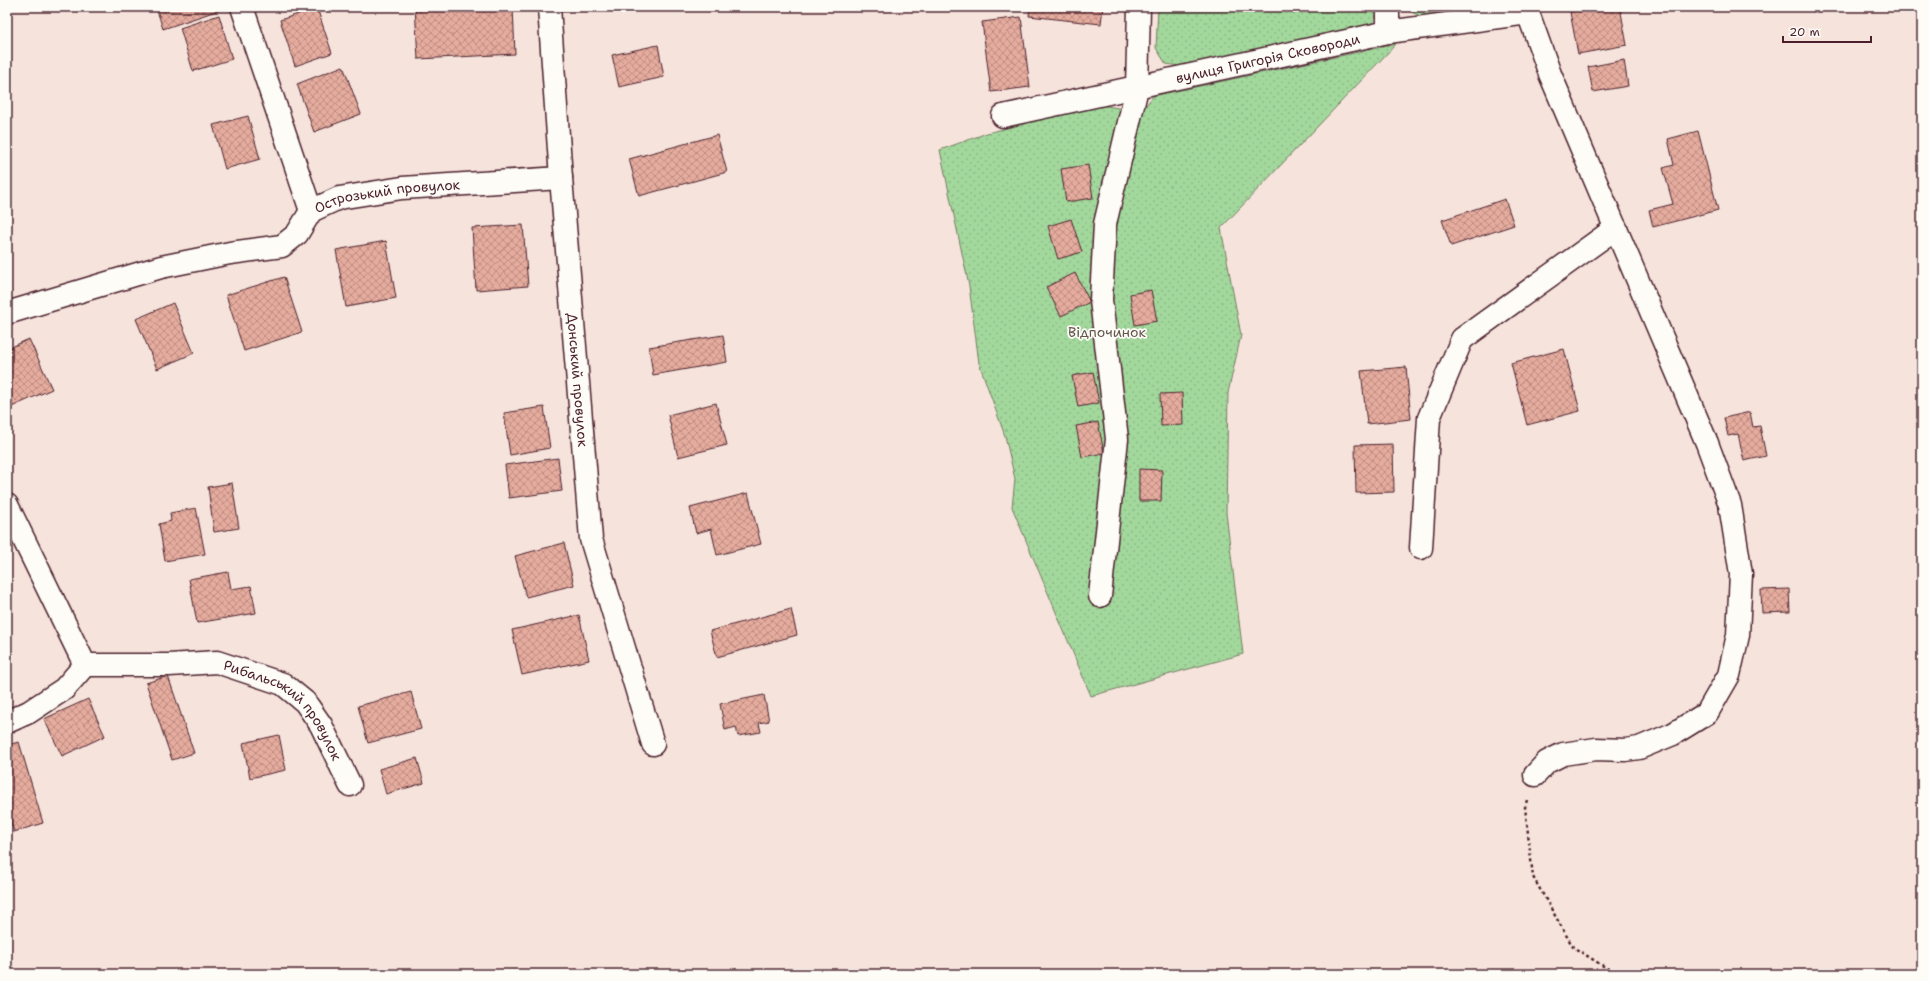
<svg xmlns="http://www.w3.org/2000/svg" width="1929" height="981" font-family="'Shantell Sans',sans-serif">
<defs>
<pattern id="grass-dots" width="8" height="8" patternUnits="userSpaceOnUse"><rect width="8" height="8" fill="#a2d89c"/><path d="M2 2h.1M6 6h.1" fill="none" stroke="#8db987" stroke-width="1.8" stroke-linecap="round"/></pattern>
<pattern id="building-cross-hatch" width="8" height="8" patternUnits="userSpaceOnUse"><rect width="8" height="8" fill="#e5ac9e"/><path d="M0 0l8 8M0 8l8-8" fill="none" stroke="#bc8b81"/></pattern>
</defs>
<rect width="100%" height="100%" fill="#f6e4dc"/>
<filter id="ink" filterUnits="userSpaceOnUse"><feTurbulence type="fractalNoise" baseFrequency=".025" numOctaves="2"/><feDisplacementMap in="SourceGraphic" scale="8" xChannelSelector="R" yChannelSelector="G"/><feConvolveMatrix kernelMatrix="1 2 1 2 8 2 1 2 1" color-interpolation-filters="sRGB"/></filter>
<g filter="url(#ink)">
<!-- grass -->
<path fill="url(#grass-dots)" stroke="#767c64" d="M1158,7H1379V8L1374,21L1357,34L1194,68L1166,64L1156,48Z
M1401,7H1490L1424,18Z
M1396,44L1221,228L1241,335L1228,393L1226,513L1243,654L1091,696L1012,507L1015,479L1005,436L979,363L969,286L940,150L987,133L1101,105L1141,112L1153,96Z"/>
<!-- building -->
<path fill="url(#building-cross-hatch)" stroke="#4a1f2b" d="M156,7H225V8L163,29Z
M415,7H513L515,54L418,59Z
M1030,7H1103L1101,24L1029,16Z
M1594,7H1620L1627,45L1578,54L1570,12Z
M317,8L332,53L295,66L280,20Z
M219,15L232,59L193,71L180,28Z
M1021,17L1030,87L991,92L982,22Z
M658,45L664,77L619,87L612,55Z
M1624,60L1628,86L1593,92L1588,67Z
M343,66L361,114L314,132L297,84Z
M248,116L260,159L225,169L213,125Z
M1698,131L1718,210L1653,227L1649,210L1673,204L1663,168L1674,165L1668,139Z
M717,135L727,172L639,196L629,159Z
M1088,165L1093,198L1066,202L1061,169Z
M1505,199L1514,225L1451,246L1442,220Z
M1071,219L1082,252L1058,259L1048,226Z
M523,225L528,286L476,290L472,228Z
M386,241L396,298L346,307L336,250Z
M1075,273L1090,302L1061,316L1046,287Z
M284,277L302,332L244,351L226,295Z
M1151,290L1157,321L1135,325L1130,294Z
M173,303L194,353L157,369L136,319Z
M723,335L727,362L653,375L649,347Z
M29,339L52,389L7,409V349Z
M1564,349L1580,411L1527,425L1511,363Z
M1406,367L1411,419L1367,424L1361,371Z
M1093,372L1099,403L1078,407L1072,376Z
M1182,393L1183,425L1161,426L1160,394Z
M716,403L727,445L678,457L668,415Z
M544,407L550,448L510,455L504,413Z
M1750,412L1753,427L1760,426L1766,456L1744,461L1738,434L1728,436L1724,418Z
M1098,422L1104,453L1082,457L1076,426Z
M1393,444L1394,492L1356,493L1355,445Z
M558,458L562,491L509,498L505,465Z
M1139,469L1162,470L1161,501H1139Z
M232,483L239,528L214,532L208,487Z
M748,493L761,544L717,555L711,529L696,533L690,508Z
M196,508L205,554L165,561L159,524L171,521L170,513Z
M564,543L574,585L526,597L515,556Z
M228,572L231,589L251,586L256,613L197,623L189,579Z
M1789,589L1790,612L1762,613L1761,590Z
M791,609L797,635L717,657L710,631Z
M579,615L589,660L522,675L512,630Z
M168,676L194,753L172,760L146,683Z
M411,692L421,729L368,743L358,706Z
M764,695L769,721L759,723L761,732L738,736L736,727L725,730L720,704Z
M88,699L105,736L62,756L44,719Z
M279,735L286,770L250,778L243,743Z
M19,742L43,823L14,832L7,809V745Z
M417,758L424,783L386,794L379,769Z"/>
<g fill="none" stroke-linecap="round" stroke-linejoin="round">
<defs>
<g id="minor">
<path id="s1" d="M242,7L311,211L339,198L402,188L561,178"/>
<path id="s2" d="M549,7L561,178L591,539L653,744"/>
<path d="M1528,7V13L1550,74L1707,443L1730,505L1741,574L1738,635L1729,675L1707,713L1673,734L1639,748L1625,750L1596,749L1563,754L1547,762L1535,775"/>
<path d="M1388,32V7"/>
<path id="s3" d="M1003,116L1388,32L1528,13"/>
<path d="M7,313L161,267L230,253L282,246L297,234L311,211"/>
<path id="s4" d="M7,505L85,665H169L217,662L283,684L305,702L321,725L350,785"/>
<path d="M1421,548L1429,418L1462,339L1616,228"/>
<path d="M1100,596L1117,439L1101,300L1105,224L1137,88L1139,7"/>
<path d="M7,722L29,712L64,689L85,665"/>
</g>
</defs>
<!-- minor casing -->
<use href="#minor" stroke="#4a1f2b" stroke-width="25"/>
<!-- path -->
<path stroke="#4a1f2b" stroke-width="2.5" stroke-dasharray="3 3" stroke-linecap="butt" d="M1527,800L1525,807L1533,877L1573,947L1616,974"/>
<!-- minor -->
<use href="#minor" stroke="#fdfcf7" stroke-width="22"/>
</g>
</g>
<g text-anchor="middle" stroke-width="3.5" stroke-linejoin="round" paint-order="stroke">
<!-- street labels -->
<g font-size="14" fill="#4a1f2b" stroke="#fdfcf7">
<text dy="5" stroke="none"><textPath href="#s3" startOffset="271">вулиця Григорія Сковороди</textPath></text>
<text dy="5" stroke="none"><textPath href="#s1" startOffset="294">Острозький провулок</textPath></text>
<text dy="5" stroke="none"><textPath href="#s2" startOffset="374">Донський провулок</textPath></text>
<text dy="5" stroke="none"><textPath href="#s4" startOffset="396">Рибальський провулок</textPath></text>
</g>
<!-- park labels -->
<g font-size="14" fill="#64564d" stroke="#fdfcf7">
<text x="1107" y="337">Відпочинок</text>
</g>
</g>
<!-- margin -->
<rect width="1929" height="981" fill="none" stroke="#fdfcf7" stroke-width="24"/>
<rect x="12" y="12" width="1905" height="957" fill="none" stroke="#4a1f2b" stroke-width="1.5" filter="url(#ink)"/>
<!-- scale -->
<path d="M1783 36v6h88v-6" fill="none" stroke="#4a1f2b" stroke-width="2"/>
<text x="1789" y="36" font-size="12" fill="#4a1f2b" stroke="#fdfcf7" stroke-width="3" paint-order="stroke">20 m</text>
</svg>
